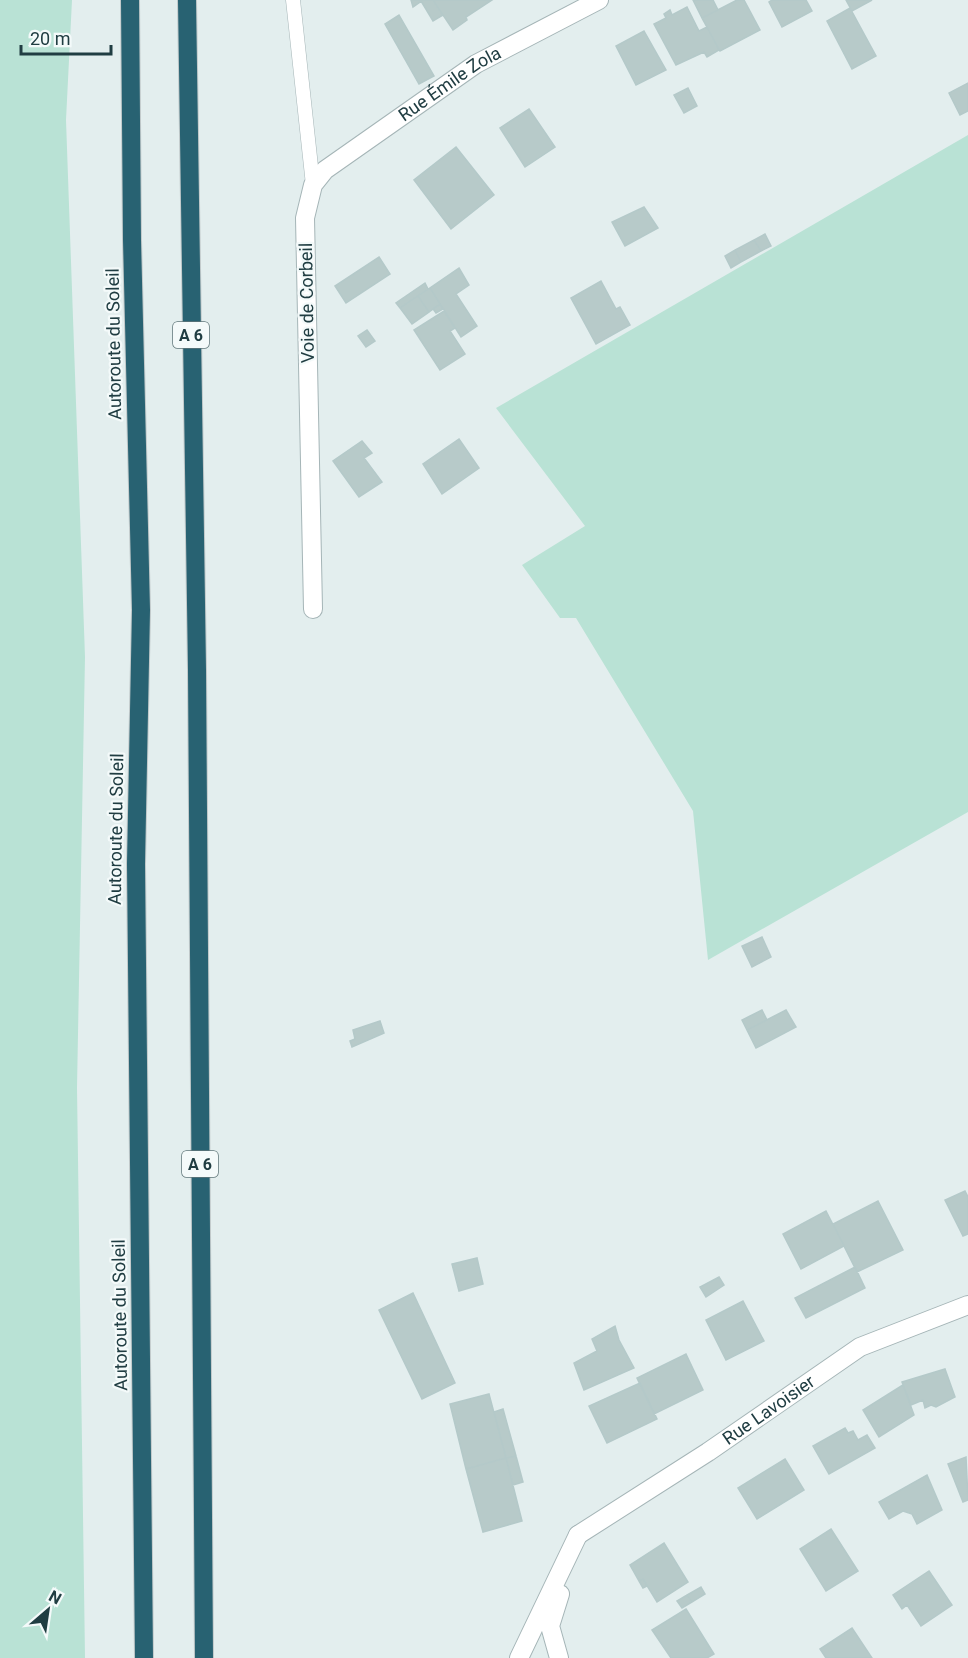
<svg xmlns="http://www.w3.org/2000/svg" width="968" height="1658" font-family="Roboto,sans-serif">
<rect width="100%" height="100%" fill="#e3eeee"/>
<!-- green -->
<path fill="#b9e2d5" d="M0,0H72L66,120L85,657L77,1088L85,1658H0Z
M968,135V812L708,960L693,811L576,618H560L522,565L585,526L496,408Z"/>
<!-- building -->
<path fill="#b7cac9" stroke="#b4c9c9" stroke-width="1.5" d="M411,0H423L413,7Z
M423,0H433L443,15L433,21L421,1Z
M433,0H492L466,17L467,20L453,30Z
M693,0H713L718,10L702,18Z
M737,0H744L760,30L720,51L702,18Z
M772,0H806L812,11L782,27L769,2Z
M846,0H872L852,11Z
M687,7L699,31L707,27L719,50L707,57L704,52L676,65L654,24L666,18L664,14L670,10L672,15Z
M850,8L876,56L852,69L827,21Z
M399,15L434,76L419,84L385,24Z
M644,31L666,70L636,85L616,46Z
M968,83V111L960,115L949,93Z
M688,88L697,106L684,113L674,95Z
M529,109L555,147L525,167L500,128Z
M456,147L494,195L451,229L414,180Z
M644,207L658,228L625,246L612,222Z
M765,234L771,246L761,251L754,240Z
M754,240L761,251L741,262L735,250Z
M735,250L741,262L731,268L725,256Z
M379,257L390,274L346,303L335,286Z
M459,268L469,285L456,294L477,326L461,337L430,288Z
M601,281L616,309L620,307L630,325L596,344L571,298Z
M425,283L428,289L400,308L396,303Z
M430,288L440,304L429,312L418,296Z
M418,296L429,312L412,324L400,308Z
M440,304L443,309L436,313L433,309Z
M444,311L455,328L450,331L465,354L440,370L414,330Z
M367,330L375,341L366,347L358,336Z
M459,439L479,468L442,494L423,464Z
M362,441L372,453L364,458L382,482L359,497L333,461Z
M762,937L771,957L752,967L742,946Z
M762,1010L767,1020L747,1030L742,1020Z
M786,1010L796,1027L756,1048L747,1030Z
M380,1021L384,1033L352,1047L350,1041L355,1039L353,1030Z
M965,1191L968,1197V1234L963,1236L945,1200Z
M878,1201L903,1250L857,1272L833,1224Z
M826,1211L844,1246L801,1269L783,1234Z
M477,1258L483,1284L459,1291L452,1264Z
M855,1267L865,1288L806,1318L795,1298Z
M719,1277L724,1285L706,1297L700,1287Z
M413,1293L455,1383L422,1399L379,1310Z
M743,1301L764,1341L726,1360L706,1320Z
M615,1326L619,1340L634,1368L584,1390L574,1363L597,1351L592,1339Z
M686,1354L703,1390L654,1414L637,1378Z
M945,1369L955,1397L936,1407L931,1405L925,1408L923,1400L911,1405L902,1382Z
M640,1383L657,1419L607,1443L589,1406Z
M903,1385L914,1415L879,1437L863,1410Z
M489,1394L506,1458L466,1469L450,1404Z
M503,1409L516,1456L506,1458L494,1412Z
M845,1428L848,1433L853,1431L858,1440L867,1435L875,1448L829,1474L813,1446Z
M516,1456L523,1482L513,1485L506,1458Z
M966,1457L968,1500L963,1502L948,1464Z
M506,1458L522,1521L483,1532L466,1469Z
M785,1459L804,1490L757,1519L738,1488Z
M927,1475L942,1510L917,1524L912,1514L903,1511L889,1519L879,1502Z
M831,1529L858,1571L826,1591L800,1549Z
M664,1543L688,1582L657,1602L643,1579L639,1581L630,1565Z
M929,1571L952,1605L921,1626L907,1605L902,1609L893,1595Z
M643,1579L647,1586L643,1588L639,1581Z
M701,1587L705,1594L692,1602L687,1595Z
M687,1595L692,1602L682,1608L677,1601Z
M686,1609L714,1654L707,1658H671L652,1630Z
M852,1628L872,1658H826L820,1649Z"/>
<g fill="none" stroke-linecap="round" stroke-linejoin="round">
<defs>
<path id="service" d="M293,0L313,185"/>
<g id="minor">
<path id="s1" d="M313,609L305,218L313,185L325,170L476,64L599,0"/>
<path id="s2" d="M578,1535L708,1452L860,1347L968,1305"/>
<path d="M519,1658L578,1535"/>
<path d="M559,1658L550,1626L560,1594"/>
</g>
<path id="motorway" d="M130,0L132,240L141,610L136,864L144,1658
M187,0L197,670L204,1658"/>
</defs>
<!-- service casing -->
<use href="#service" stroke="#a5b5b7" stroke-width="15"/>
<!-- minor casing -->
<use href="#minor" stroke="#a5b5b7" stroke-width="20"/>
<!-- motorway casing -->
<use href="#motorway" stroke="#c1c9ca" stroke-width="20"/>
<!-- service -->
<use href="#service" stroke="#fff" stroke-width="14"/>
<!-- minor -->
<use href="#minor" stroke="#fff" stroke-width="18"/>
<!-- motorway -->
<use href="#motorway" stroke="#286272" stroke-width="18"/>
</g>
<g text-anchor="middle" stroke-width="4.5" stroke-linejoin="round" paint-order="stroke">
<!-- shield labels -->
<g fill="#f4fafa" stroke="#607679" stroke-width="1.5">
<rect x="173" y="322" width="36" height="26" rx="4.5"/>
<rect x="182" y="1151" width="36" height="26" rx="4.5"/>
</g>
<g font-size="16" font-weight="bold" fill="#203d42">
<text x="191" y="341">A 6</text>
<text x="200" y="1170">A 6</text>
</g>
<!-- street labels -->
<g font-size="18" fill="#203d42" stroke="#f4fafa">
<text dy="6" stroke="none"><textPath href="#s1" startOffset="596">Rue Émile Zola</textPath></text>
<text transform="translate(307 303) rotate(-91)" y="6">Voie de Corbeil</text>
<text transform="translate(114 344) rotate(-91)" y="6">Autoroute du Soleil</text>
<text transform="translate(116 829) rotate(-89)" y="6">Autoroute du Soleil</text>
<text transform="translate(120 1315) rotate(-91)" y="6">Autoroute du Soleil</text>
<text dy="6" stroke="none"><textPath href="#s2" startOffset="228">Rue Lavoisier</textPath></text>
</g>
</g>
<!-- north arrow -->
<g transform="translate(48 1610) rotate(29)" stroke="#f4fafa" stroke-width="4.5" paint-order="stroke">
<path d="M0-4.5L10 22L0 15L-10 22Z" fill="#203d42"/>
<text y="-9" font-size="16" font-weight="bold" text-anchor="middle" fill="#203d42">N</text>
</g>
<!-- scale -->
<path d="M21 45v9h90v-9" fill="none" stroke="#203d42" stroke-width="3"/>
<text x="30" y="45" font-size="18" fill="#203d42" stroke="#f4fafa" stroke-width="4.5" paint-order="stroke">20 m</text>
</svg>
